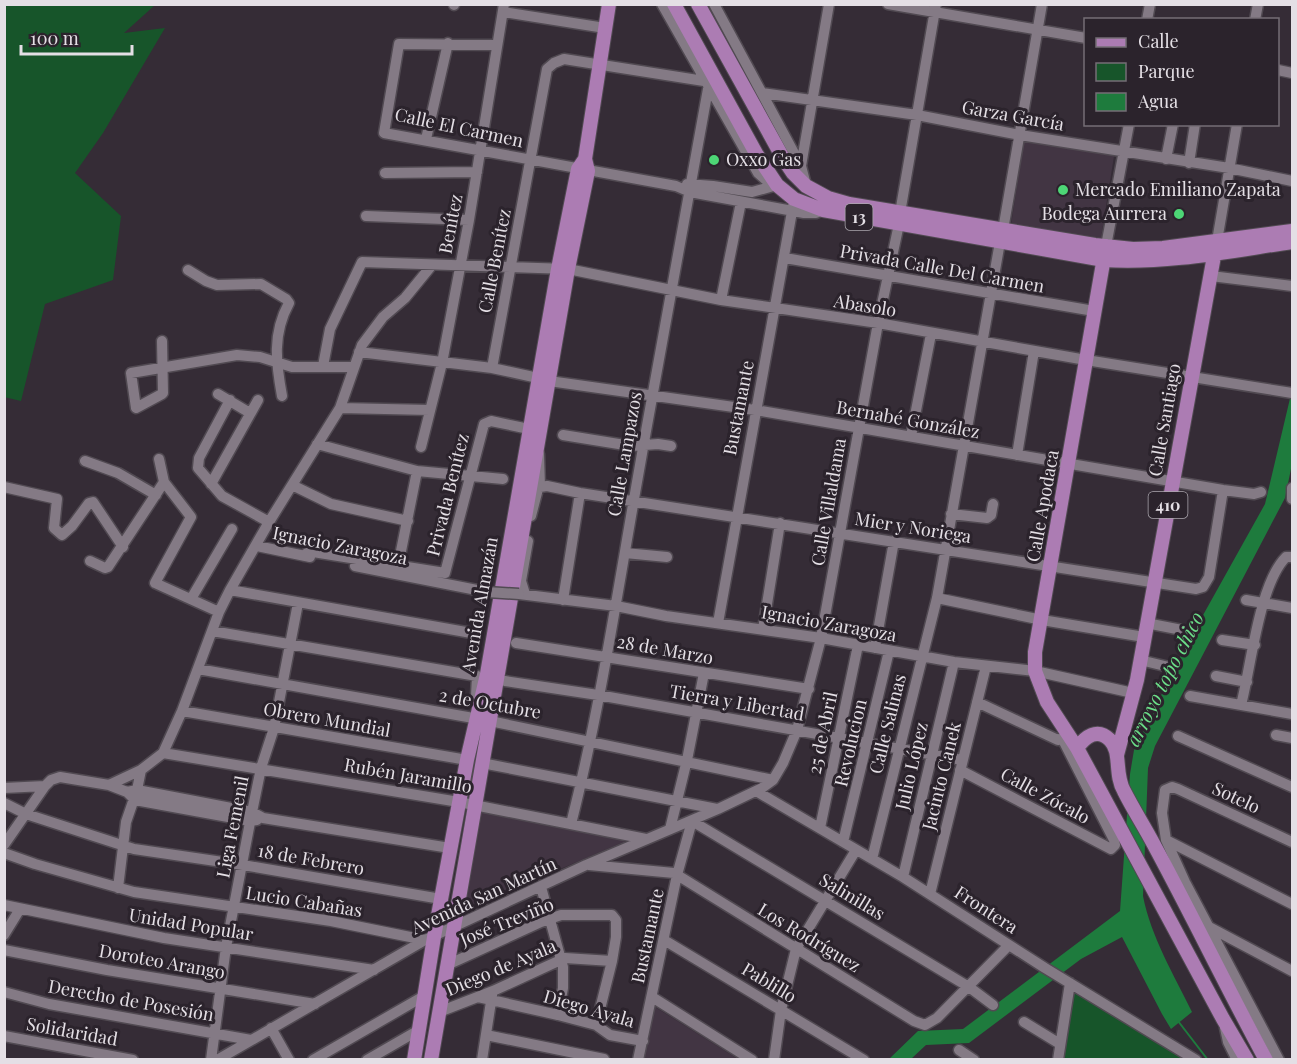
<svg xmlns="http://www.w3.org/2000/svg" width="1297" height="1064" font-family="'Playfair Display',serif">
<rect width="100%" height="100%" fill="#352c36"/>
<!-- built -->
<path fill="#423543" d="M1024,141L1114,156L1101,238L1011,225Z
M480,811L633,838L464,910Z
M655,1007L738,1059L643,1060Z"/>
<!-- green -->
<path fill="#17552a" d="M5,4L155,5L124,33L165,28L103,133L75,173L121,216L113,280L45,304L21,401L4,397Z
M1072,991L1180,1056V1060H1063Z"/>
<!-- water -->
<path fill="#1e7b3d" d="M1292,390V464L1285,498L1155,746L1148,768L1143,896C1151,937 1174,975 1192,1012L1171,1029L1162,1014L1122,937L1081,959L969,1043L926,1045L911,1059L888,1060L918,1031L963,1029L1120,911L1130,774L1134,750L1183,651L1265,504Z"/>
<g fill="none" stroke-linecap="round" stroke-linejoin="round">
<!-- stream -->
<path stroke="#1e7b3d" stroke-width="2" d="M1178,1021L1208,1060"/>
<defs>
<path id="minor" d="M662,4L758,173L767,181L776,183
M714,4L801,166L806,185
M888,4L1086,38
M454,5V4
M503,12L605,28
M1147,20L1150,4
M1255,20L1258,4
M497,45L399,44L384,133L676,186L690,192L804,213H816L823,210
M1278,70L1292,73
M762,93L917,115L1020,135L1229,168L1292,181
M426,139L448,43
M1166,159L1173,124
M1189,163L1195,124
M801,166L829,4
M385,173L477,172
M687,184L713,186L752,192L777,185
M900,213L936,4
M366,216L469,220
M1003,230L1042,4
M1217,241L1237,124
M1106,246L1129,124
M785,258L1094,311
M188,270L206,281L217,285L261,284L286,299L289,303C272,334 276,363 282,396
M1211,276L1292,286
M721,300L741,202
M162,341L163,393L162,394L136,408L131,373L237,355L260,357L292,367H354
M359,352L492,368L538,378
M323,366L330,329L362,262L568,269L721,300L878,323L1086,360L1292,393
M492,368L547,69L554,63L564,59L704,81
M549,381L755,410L1223,490L1254,494L1261,492
M218,394L250,413
M230,400L199,458L198,468L222,496L269,522
M340,408L430,410
M563,435L631,446L658,444L671,446
M911,436L931,334
M317,444L417,471L503,479
M421,447L442,363L469,220L504,4
M539,454L540,487
M1017,455L1034,351
M159,459L164,482L191,517L155,583L219,612
M85,461L118,473L156,495
M211,484L258,400
M292,485L331,504L408,521
M4,487L57,499L54,528L62,535L72,526L89,503L93,502L123,547
M1292,488V499
M951,514L987,518L991,515L993,504
M531,516L538,489L540,487L547,486L580,493L1196,589L1203,587L1209,577L1223,490
M257,546L310,557
M625,553L667,557
M304,556L308,552H313L445,573L484,424L491,421L529,429
M90,561L105,568L108,567L164,482
M355,566L487,592
M398,566L417,471
M230,590L477,634
M519,594L616,606L666,616L821,638L954,662L1035,671L1133,693
M525,594L521,581L528,541
M937,598L1042,620L1144,637
M191,599L232,529
M563,600L580,493
M1246,600L1292,608
M718,623L793,206
M1146,623L1182,630
M763,629L780,523
M212,631L477,676L476,696
M1222,640L1255,645
M516,643L809,689
M875,648L894,541
M1140,660L1169,667
M198,669L490,721L773,780
M1216,676L1247,682
M505,681L598,695L962,760
M1190,696L1292,714
M977,702L1058,740L1066,737
M1241,705C1251,667 1259,584 1286,557H1292
M182,711L467,760
M1276,735L1292,738
M1178,736L1292,787
M163,753L459,802L646,839
M482,763L717,809
M960,770L1111,849L1115,845L1114,840L1063,740
M109,785L141,770L163,753L182,711L219,612L230,590L269,522L340,408L362,345L383,317L405,298L432,265
M4,788L45,786
M756,791L903,877L1045,968L1196,1060
M127,792L135,800L250,821L257,820
M4,803L26,814L134,849L243,865L441,899
M571,824C598,717 615,608 634,499C658,362 683,225 708,89
M820,828L858,645
M670,829L687,760L704,673
M1166,840L1292,904
M843,842L889,651
M4,845L45,786L51,780L60,777L109,785L127,792L137,790L252,812L263,818L450,848
M4,853L35,864L134,892L331,921L425,940
M872,859L937,598L1000,242
M589,865L674,873L914,1021L925,1025L937,1018L1009,945
M903,877L954,662
M541,887L563,967V988L558,1015
M118,888L126,822L137,790L141,770
M930,894L986,666
M4,905L164,938L374,970
M1209,927L1292,971
M4,935L20,909
M664,940L864,1060
M4,950L107,970L315,1004
M447,965L541,922L561,915H612L616,920V937L612,961L596,1025
M4,992L49,1004L251,1040
M478,997L558,1015L596,1025L610,1035L643,1041
M652,997L752,1060
M439,1012L493,991L565,958L612,961
M1024,1022L1060,1044
M271,1028L289,1060
M1225,1028L1228,1042L1237,1060
M486,1035L604,1059
M4,1036L133,1060
M959,1050L974,1060
M211,1060L226,947L252,812L261,768L274,728L298,603
M217,1060L425,940L586,865L718,809L762,788L773,780L783,763L797,730L821,638L878,323L899,224
M313,1060L424,996
M367,1060L419,1030
M482,1060L492,995
M638,1060L677,875L692,821L969,987L993,1005
M774,1060L781,1010L796,949L856,850
M1058,1060L1070,983
M1279,1060L1185,882L1166,840L1162,813L1165,790L1172,787L1178,789L1292,842"/>
<path id="major" d="M674,4L757,155L777,185L794,199L823,210L1104,260C1167,264 1230,251 1292,242
M698,4L783,158L793,173L806,186L828,198L849,204L1095,245L1133,249L1163,248L1292,231
M1106,246L1035,652V671L1047,702L1077,748L1223,1019L1247,1060
M1077,748C1085,737 1097,727 1110,740C1122,752 1114,774 1124,791C1133,809 1144,826 1153,843C1192,915 1227,988 1266,1060
M1117,755L1137,680L1216,245
M414,1060L434,937L467,760L487,674L558,269L578,169L585,159
M431,1060L568,269L588,171L585,159L609,4"/>
</defs>
<!-- minor casing -->
<use href="#minor" stroke="#514a52" stroke-width="13"/>
<!-- major casing -->
<use href="#major" stroke="#514a52" stroke-width="16"/>
<!-- minor -->
<use href="#minor" stroke="#847a85" stroke-width="10"/>
<!-- major -->
<use href="#major" stroke="#ac7cb3" stroke-width="14"/>
<defs>
<path id="minor-bridge" d="M487,592L519,594"/>
</defs>
<!-- minor-bridge casing -->
<use href="#minor-bridge" stroke="#514a52" stroke-width="13" stroke-linecap="butt"/>
<!-- minor-bridge -->
<use href="#minor-bridge" stroke="#847a85" stroke-width="10"/>
</g>
<!-- markers -->
<g fill="#4dd676" stroke="#2b232c" stroke-width="2">
<circle cx="714" cy="160" r="6"/>
<circle cx="1063" cy="190" r="6"/>
<circle cx="1179" cy="214" r="6"/>
</g>
<g text-anchor="middle" stroke-width="6" stroke-linejoin="round" paint-order="stroke">
<!-- shield labels -->
<g fill="#2b232c" stroke="#aca7ae" stroke-width="1.5">
<rect x="845.5" y="204" width="27" height="26" rx="4.5"/>
<rect x="1148.5" y="492" width="39" height="26" rx="4.5"/>
</g>
<g font-size="16" font-weight="bold" fill="#e4dfe5">
<text x="859" y="223">13</text>
<text x="1168" y="511">410</text>
</g>
<!-- street labels -->
<g font-size="18" fill="#e4dfe5" stroke="#2b232c">
<text transform="translate(1013 116) rotate(10)" y="6">Garza García</text>
<text transform="translate(459 128) rotate(12)" y="6">Calle El Carmen</text>
<text transform="translate(451 224) rotate(-79)" y="6">Benítez</text>
<text transform="translate(495 261) rotate(-79)" y="6">Calle Benítez</text>
<text transform="translate(942 269) rotate(10)" y="6">Privada Calle Del Carmen</text>
<text transform="translate(865 306) rotate(9)" y="6">Abasolo</text>
<text transform="translate(739 408) rotate(-79)" y="6">Bustamante</text>
<text transform="translate(908 420) rotate(10)" y="6">Bernabé González</text>
<text transform="translate(1165 420) rotate(-80)" y="6">Calle Santiago</text>
<text transform="translate(625 454) rotate(-80)" y="6">Calle Lampazos</text>
<text transform="translate(448 495) rotate(-76)" y="6">Privada Benítez</text>
<text transform="translate(829 502) rotate(-80)" y="6">Calle Villaldama</text>
<text transform="translate(1043 506) rotate(-80)" y="6">Calle Apodaca</text>
<text transform="translate(913 528) rotate(9)" y="6">Mier y Noriega</text>
<text transform="translate(340 546) rotate(11)" y="6">Ignacio Zaragoza</text>
<text transform="translate(480 605) rotate(-80)" y="6">Avenida Almazán</text>
<text transform="translate(829 624) rotate(10)" y="6">Ignacio Zaragoza</text>
<text transform="translate(665 650) rotate(10)" y="6">28 de Marzo</text>
<text transform="translate(737 703) rotate(10)" y="6">Tierra y Libertad</text>
<text transform="translate(490 704) rotate(10)" y="6">2 de Octubre</text>
<text transform="translate(327 720) rotate(10)" y="6">Obrero Mundial</text>
<text transform="translate(888 724) rotate(-76)" y="6">Calle Salinas</text>
<text transform="translate(823 733) rotate(-78)" y="6">25 de Abril</text>
<text transform="translate(851 743) rotate(-77)" y="6">Revolucion</text>
<text transform="translate(912 766) rotate(-77)" y="6">Julio López</text>
<text transform="translate(408 776) rotate(10)" y="6">Rubén Jaramillo</text>
<text transform="translate(942 776) rotate(-76)" y="6">Jacinto Canek</text>
<text transform="translate(1045 796) rotate(28)" y="6">Calle Zócalo</text>
<text transform="translate(1236 798) rotate(25)" y="6">Sotelo</text>
<text transform="translate(233 827) rotate(-79)" y="6">Liga Femenil</text>
<text transform="translate(311 860) rotate(10)" y="6">18 de Febrero</text>
<text transform="translate(484 896) rotate(-25)" y="6">Avenida San Martín</text>
<text transform="translate(852 897) rotate(31)" y="6">Salinillas</text>
<text transform="translate(304 902) rotate(9)" y="6">Lucio Cabañas</text>
<text transform="translate(986 910) rotate(33)" y="6">Frontera</text>
<text transform="translate(507 922) rotate(-22)" y="6">José Treviño</text>
<text transform="translate(191 925) rotate(9)" y="6">Unidad Popular</text>
<text transform="translate(648 936) rotate(-78)" y="6">Bustamante</text>
<text transform="translate(809 938) rotate(31)" y="6">Los Rodríguez</text>
<text transform="translate(162 962) rotate(10)" y="6">Doroteo Arango</text>
<text transform="translate(501 968) rotate(-23)" y="6">Diego de Ayala</text>
<text transform="translate(769 983) rotate(31)" y="6">Pablillo</text>
<text transform="translate(131 1001) rotate(10)" y="6">Derecho de Posesión</text>
<text transform="translate(589 1009) rotate(16)" y="6">Diego Ayala</text>
<text transform="translate(72 1032) rotate(10)" y="6">Solidaridad</text>
</g>
<!-- poi labels -->
<g font-size="18" fill="#e4dfe5" stroke="#2b232c" text-anchor="start">
<text x="726" y="166">Oxxo Gas</text>
<text x="1075" y="196">Mercado Emiliano Zapata</text>
<text x="1167" y="220" text-anchor="end">Bodega Aurrera</text>
</g>
<!-- water labels -->
<g font-size="20" font-style="italic" fill="#6bdd88" stroke="#2b232c">
<text transform="translate(1165 679) rotate(-63)" y="7">arroyo topo chico</text>
</g>
</g>
<!-- border -->
<rect width="1297" height="1064" fill="none" stroke="#e4dfe5" stroke-width="12"/>
<!-- legend -->
<rect x="1084" y="18" width="195" height="108" fill="#2b232c" stroke="#756e76" stroke-width="1.5"/>
<rect x="1096" y="38" width="30" height="9" fill="#ac7cb3" stroke="#756e76" stroke-width="1.5"/>
<text x="1138" y="48" font-size="18" fill="#e4dfe5">Calle</text>
<rect x="1096" y="63" width="30" height="18" fill="#17552a" stroke="#756e76" stroke-width="1.5"/>
<text x="1138" y="78" font-size="18" fill="#e4dfe5">Parque</text>
<rect x="1096" y="93" width="30" height="18" fill="#1e7b3d" stroke="#756e76" stroke-width="1.5"/>
<text x="1138" y="108" font-size="18" fill="#e4dfe5">Agua</text>
<!-- scale -->
<path d="M21 45v9h111v-9" fill="none" stroke="#e4dfe5" stroke-width="3"/>
<text x="30" y="45" font-size="18" fill="#e4dfe5" stroke="#2b232c" stroke-width="4.5" paint-order="stroke">100 m</text>
</svg>
